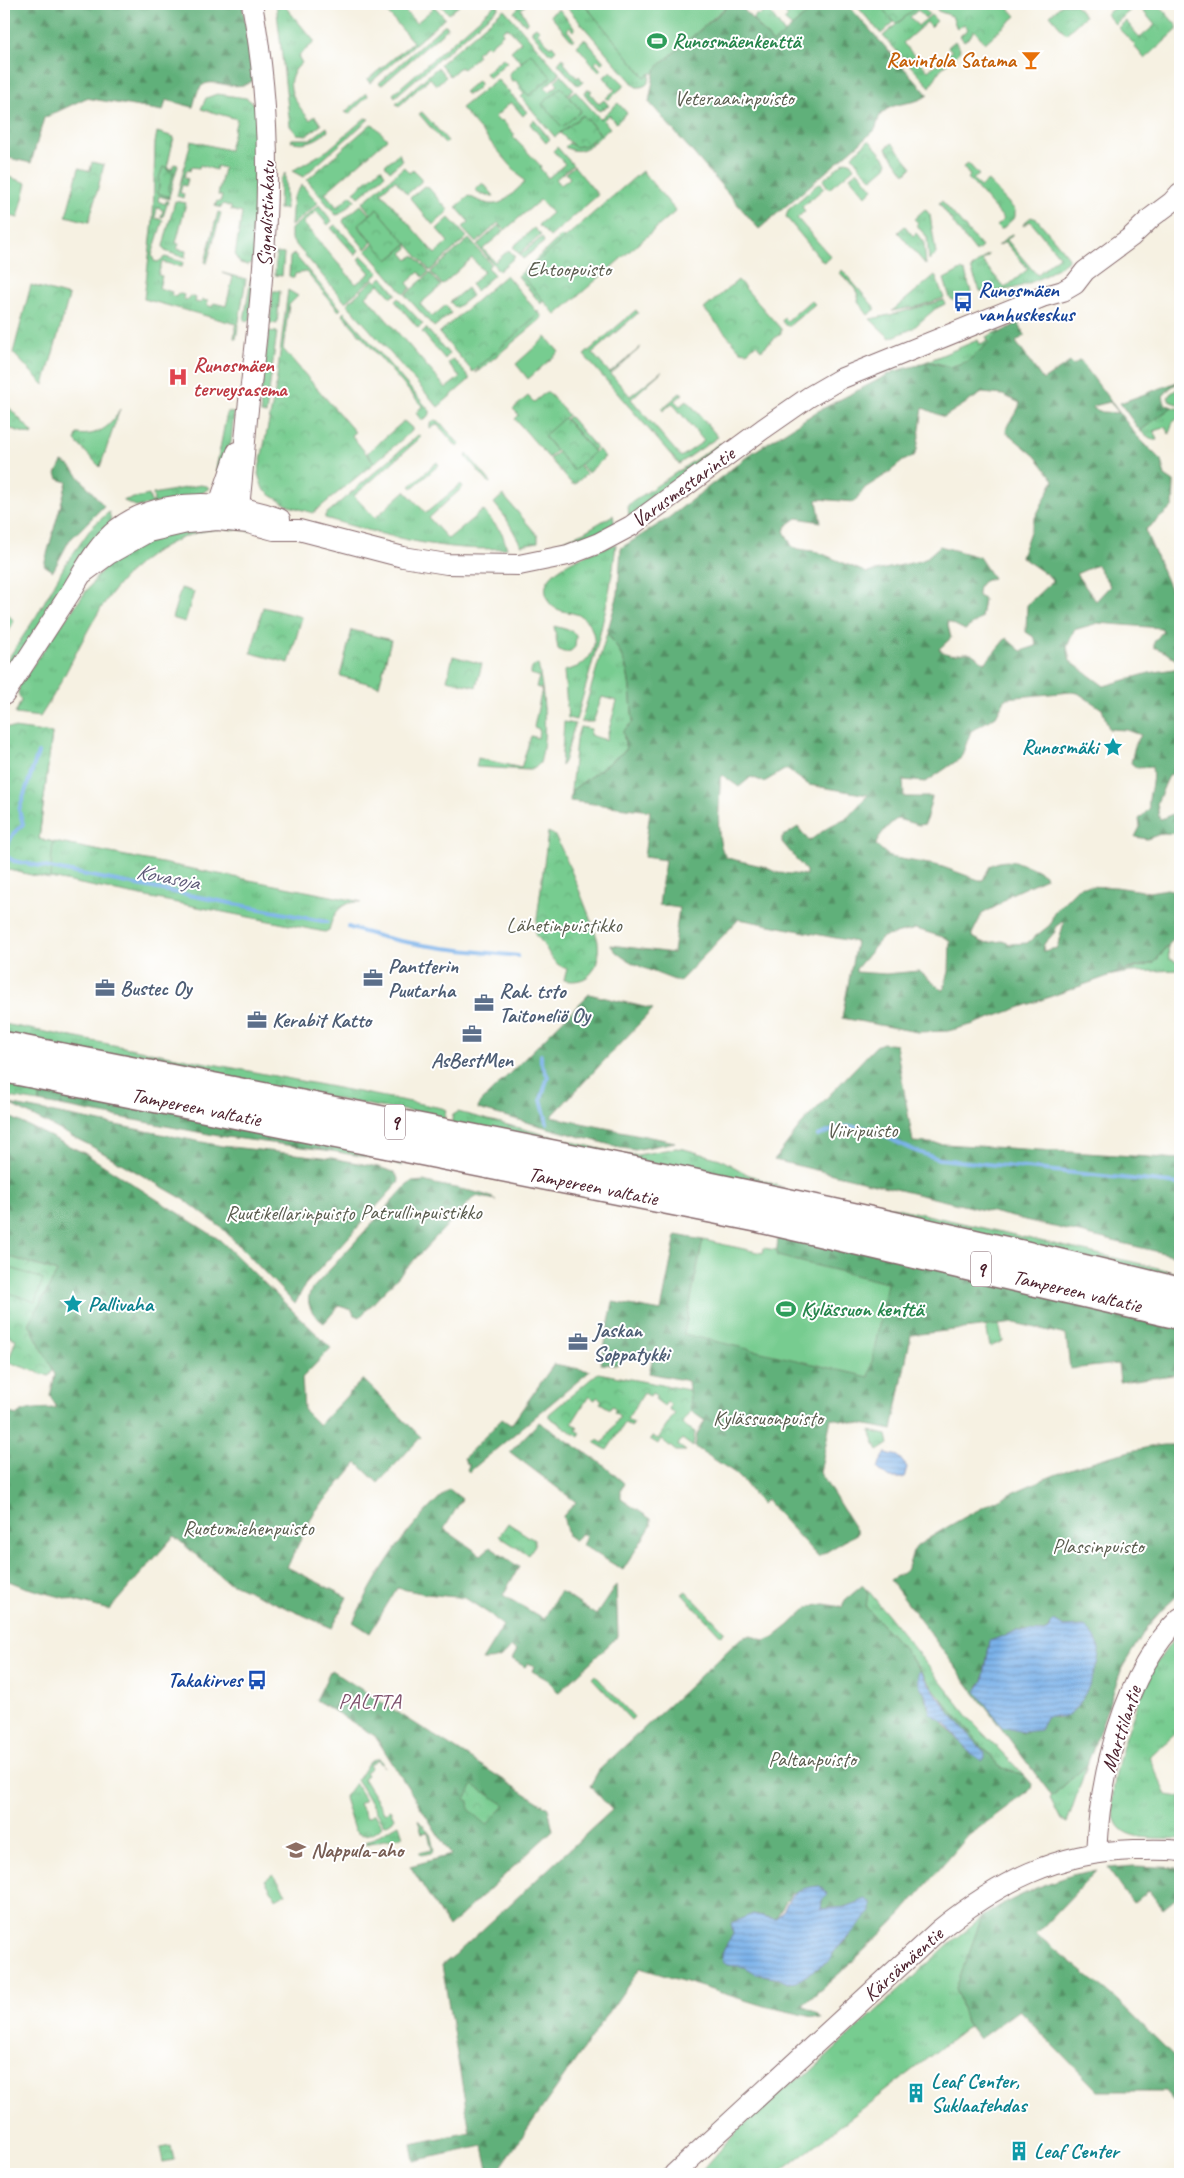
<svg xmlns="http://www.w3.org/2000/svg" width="1184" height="2178" font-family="Caveat,sans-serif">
<defs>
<pattern id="grass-tufts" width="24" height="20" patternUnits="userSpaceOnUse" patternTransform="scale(1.25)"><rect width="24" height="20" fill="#77cc90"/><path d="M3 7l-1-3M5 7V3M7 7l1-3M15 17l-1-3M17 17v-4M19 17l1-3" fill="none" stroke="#68af7c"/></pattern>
<pattern id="forest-firs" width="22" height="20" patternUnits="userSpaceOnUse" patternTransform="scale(1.25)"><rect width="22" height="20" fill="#61b07a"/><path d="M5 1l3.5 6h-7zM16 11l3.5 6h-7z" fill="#528f64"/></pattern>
<pattern id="park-crowns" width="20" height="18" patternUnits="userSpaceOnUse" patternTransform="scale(1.25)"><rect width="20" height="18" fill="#77cc90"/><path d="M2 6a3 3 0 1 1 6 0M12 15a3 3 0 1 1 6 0" fill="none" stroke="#68af7c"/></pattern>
<pattern id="water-rules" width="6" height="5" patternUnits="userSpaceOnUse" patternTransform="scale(1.25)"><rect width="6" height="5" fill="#79b1e9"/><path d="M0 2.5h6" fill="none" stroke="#658fbd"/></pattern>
</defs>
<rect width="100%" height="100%" fill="#fff"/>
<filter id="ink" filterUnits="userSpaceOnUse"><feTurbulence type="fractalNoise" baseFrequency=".02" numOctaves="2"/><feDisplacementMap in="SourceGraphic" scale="10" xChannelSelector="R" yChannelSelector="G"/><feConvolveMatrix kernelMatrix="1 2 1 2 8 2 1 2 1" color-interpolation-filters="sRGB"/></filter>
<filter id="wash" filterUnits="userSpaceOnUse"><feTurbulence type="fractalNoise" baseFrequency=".0096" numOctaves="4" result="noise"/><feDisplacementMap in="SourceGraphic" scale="20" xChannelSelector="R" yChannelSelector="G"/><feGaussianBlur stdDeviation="1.12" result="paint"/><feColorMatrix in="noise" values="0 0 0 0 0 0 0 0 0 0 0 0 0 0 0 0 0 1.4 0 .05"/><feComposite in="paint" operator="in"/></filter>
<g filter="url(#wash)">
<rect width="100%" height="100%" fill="#f6f1e2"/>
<!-- grass -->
<path fill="url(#grass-tufts)" stroke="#60765e" d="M276,4H283L315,42L298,56L302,63C279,82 295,102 310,120L315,116L321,125L307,135L297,134L290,126Z
M380,4H399L416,23L433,9L428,4H432L445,18L370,83L367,80L413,42Z
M439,4H461L449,14Z
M496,4L499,7L395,97L393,94Z
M522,4H527L521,9L528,22L525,24L514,12Z
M564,4H584L645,77L650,73C651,82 646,88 636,87Z
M789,4H818L792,27L784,20L788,17L782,9Z
M855,4H878L894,22L881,34Z
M920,4L929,14L925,18L918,10L910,17L918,26L931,15L937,21L931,27L927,22L903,43L928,71L952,51L948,47L955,41L960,48L959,53L940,70L930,87L883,36Z
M504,9L560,74L545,87L549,92L558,85L555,81L561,75L574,89L567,95L561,88L581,111L568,96L575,91L600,119L618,103L627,113L616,123L609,115L603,120L610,128L593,143L591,140L600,133L583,115L555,137L521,97L524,94L519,88L521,86L529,96L531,54L521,62L511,51L521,42L507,27L502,31L503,34L488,47L486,45L476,53L478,56L463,69L460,67L450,76L440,64Z
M559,9L575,29L573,31L570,27L567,30L574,39L572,41L550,15Z
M766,10L769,11L785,33L773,43L753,19L757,14L759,16Z
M444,25H446L448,28L382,85L379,83Z
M536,27L539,30L537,32L550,47L552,45L556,50L553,53H549L532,33V30Z
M583,40H586L604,62L602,64L598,60L595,63L601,70L599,72L577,46Z
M503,58L507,62L489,78L485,73Z
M563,58L565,61L564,63L577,78L579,76L583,82L580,85L576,84L558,64Z
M438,67L446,77L436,85L430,78L399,106L396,104Z
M611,71L625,85L608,100L606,98L615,90L604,77Z
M478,80L480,84C479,88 471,95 466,94L464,92Z
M496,80L499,81L527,112L523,116L511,102L495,117L499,121L502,120L515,135L513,137L541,166L540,168L548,178L565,164L553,151L557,147L573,165L556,179L561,185L570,178L566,173L574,166L598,195L550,237L538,225L552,213L540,200L505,230L498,223L476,243L462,228L469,222L456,207L469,196C499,212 502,203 525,182L461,108Z
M589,89L592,91L590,93L599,104L604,100L609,106L599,111L585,95V92Z
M367,93L368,96L349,114L345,112Z
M217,94L246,98L258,106L257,259L248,265L240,263L235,256L242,213L231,210V207L223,204L221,208L215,206L217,201L220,202L222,196L218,195L224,168L217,166L216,170L200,165L199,168L191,167L190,171L187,170L184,177L188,179L186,186L182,185L180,193L184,194L183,198L177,196L191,141L229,150L237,119L201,109L206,98Z
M422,112L448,141L445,144L419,114Z
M365,118L369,119L303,177L292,171L328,150Z
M534,120L550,139L546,143L530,124Z
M371,124L374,125L387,139L325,193L337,207L351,195L355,200L340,214L336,215L307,180Z
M327,127L328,131C317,140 305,146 291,141L292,139H311Z
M157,132L174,137L167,168L172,169L174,164L178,165L170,193L168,191L166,170L164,167L158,193L169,197V199L159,196L158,201L165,204L166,201H168L163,217H161L163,210L157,208L155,218L163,220L152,255L154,261L158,262L165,257L183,262L182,267L162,262L158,275L162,276L159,288L172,292L171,295L176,297L178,293L184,295L183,299L188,300L190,296L196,298L195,302L201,303L202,300L208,301L207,305L212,307L214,303L226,306L233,277L222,273L246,279L236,339L234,338L236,324L144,299L153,221L155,143Z
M590,141L592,144C584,151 575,153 565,147L569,143C577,149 583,147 590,141Z
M399,153L402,161L390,171L385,165Z
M845,161L850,162L854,168L829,189L823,180Z
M968,163L979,175L973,179L980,187L988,181L1015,210V217L1001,230L997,226L1004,219L968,178L970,176L963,167Z
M404,167L409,173L413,170L421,178V182L407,194L395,180L381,192L435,254L448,242L437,229L449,218L467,237L430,271L377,209L371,214L362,203Z
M381,168L385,175L359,197L354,192Z
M856,172H859L873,189L866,196L850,177Z
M285,173L286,209H279L280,180Z
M483,183L494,196L482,195L475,190Z
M821,183L824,188L802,207L805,211L797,218L831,257L823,262L786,217L788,210L818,184Z
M302,185L318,203L291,226L293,197Z
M424,186L428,187L448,210L447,213L433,225L410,198Z
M175,201L186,203L176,243L179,244L177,249L186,251L185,258L165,251L163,246Z
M942,201L982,247L976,252L965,238H964L939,203Z
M319,205L332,221L328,225L316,211L303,223L356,284L370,273L358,259L362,256L379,273L345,302L291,239V229Z
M361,205L370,215L358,226L372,242L365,249L343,222L344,219Z
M925,209L930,215L936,254L929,261L927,237L916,225L918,223L914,219Z
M218,212L221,213L207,263L205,262Z
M1031,217L1037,219L1068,256V260C1045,279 1010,295 980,291L971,269L987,255H989L982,261L1005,288L1028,269L1005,242L998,246L1011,234H1013L1007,240L1037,275L1059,256L1030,221L1023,226L1024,223Z
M335,225L359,250L355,255L331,228Z
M499,225L504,231L483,249L495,262L509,250L515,257L499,271L477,245Z
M905,226L913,236L916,233L924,243L926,265L898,232Z
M534,228L541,235L519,254L513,247Z
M561,236L563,238L567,237L556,269L541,304L518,276Z
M542,237L544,242L523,259L520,255Z
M469,239L491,264L488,267L494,275L476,291L471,284L484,272L472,258L442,285L431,272Z
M374,243L388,260L406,245L408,248L402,253L408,260L414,255L429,272L423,277L419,272L407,283L411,288L404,294L366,250Z
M276,253L284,254L282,276L275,275Z
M294,254L341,309L339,311L306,272L295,274L294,278L289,276L290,257Z
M842,270L876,309L868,315L858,302C861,291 847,281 840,273Z
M961,270L965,272L972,295L954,301L950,298L944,279Z
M430,273L441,286L420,304L432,317L446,305L451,313L434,327L405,295Z
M935,275L944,298L916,307L892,311Z
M382,277L396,294L391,297L379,284L366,296L446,388L460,377L448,363L453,359L469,377V380L438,407L347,304L374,279L377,282Z
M251,278L253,279L250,321L244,320Z
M467,288L472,296L456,308L450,302Z
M273,291H280L277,324L270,323Z
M398,298L423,324L418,328L395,301Z
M811,300L815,304L789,326L785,325L782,321L784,318L787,321Z
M944,300L945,304L935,309L912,329L890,338L870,319C894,315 919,307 944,300Z
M636,310L638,313L592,353L610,373L641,347L611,374L630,396L662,371L631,399L681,457L704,441L672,403L663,411L662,409L681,392L683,394L675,401L680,406L687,400L718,437L679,464L584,355Z
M538,311L542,317L540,320L476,373L479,367Z
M344,312L430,411V414L424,420H421L416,413L422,406L342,314Z
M426,328L449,354L445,359L422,332Z
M269,331L277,332L266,414L261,413L260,400Z
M999,331L995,339L968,361L951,367L933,362L918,365L978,340L980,344L988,341L986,337Z
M1180,387V405L1171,402L1168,398L1170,394Z
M546,392H548L568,415L544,436L556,451L549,458L515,419L519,415L513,409L528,396L534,402Z
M1172,407L1180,409V417L1173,422L1169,434L1166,427L1154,431L1157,440H1153L1140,431Z
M120,409L100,467L75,441L77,434C96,437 112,427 120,409Z
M227,412L234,413L231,442L221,476L216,469Z
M569,416L596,447L593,451L566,419Z
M434,420L439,421L460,445L457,447L437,424L430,429V424Z
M404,421L412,428V431L374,463L367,453Z
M418,435L421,436L419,439L354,496L375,518L405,491L426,513L461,484L463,487L429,518L448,539L483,510L502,533L507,548C446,553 382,535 325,518V515Z
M720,443L722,448L629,519L628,505Z
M598,449L605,457L588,473L580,464Z
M558,452L573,469L579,465L586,474L575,484H572L550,459Z
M467,454L491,482L489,483L466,457Z
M437,462L439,465L412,488L410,486Z
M200,485L207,486L209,488L200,495L138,507L124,501V500L149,495L151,502H154L153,494Z
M503,495L538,536V542L521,545L506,518L494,503Z
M109,512L111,520L109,526L61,592L4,679V665L37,615L65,565L92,527Z
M613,515L615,527L556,550L555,544L584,532Z
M213,525L251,528L250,531C216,526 195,530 165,546C97,583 81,656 40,717L15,714L21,701L18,693L20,684C42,652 64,621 87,590C97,577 108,560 122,550C148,531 182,528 213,525Z
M616,544C610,605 593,662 576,720L568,718L564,671C576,668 586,665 592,652C598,638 591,619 576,614C570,612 563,612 557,609C551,606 547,601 546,594C539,567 596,552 616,544Z
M4,610L14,621L4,641Z
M554,626L572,631L576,636L575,647C570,653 564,654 558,649Z
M607,633C632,665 629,684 633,722L623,731L626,750L571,791L576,739L580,727L591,729L590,735L606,740L617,701L602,697L593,722H581Z
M538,664C544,692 548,735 540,763L535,768L529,770L476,767L478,758L521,768L531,736L538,738L539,729L534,727L542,689L536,687L539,677L531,674C531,669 532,666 538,664Z
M564,722L575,724L564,762L561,766Z
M52,733L39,839L362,902C342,901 334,911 329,930L325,932L4,869V785Z
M1168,946L1169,959L1180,963V970L1130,972L1107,976L1154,963Z
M4,1024L442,1108L446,1110L444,1121L440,1123C421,1111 413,1111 391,1109L4,1038Z
M4,1077L39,1084V1102L4,1096Z
M458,1112L623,1155H637L676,1148L684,1149L720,1159L747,1174L784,1188L767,1187L451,1124L453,1115Z
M333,1141L398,1156L402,1166L383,1160L332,1151Z
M870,1202L1154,1267L1180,1274V1283L871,1210L859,1204Z
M867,1589L975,1725L1024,1775L1000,1767L941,1698L905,1650L866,1607Z
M686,1591L725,1632L721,1636L682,1594Z
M1180,1632V1730L1149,1757L1167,1795L1180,1797V1839C1163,1837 1134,1841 1121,1829C1094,1805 1140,1693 1155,1666C1162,1654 1171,1642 1180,1632Z
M595,1675L634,1717L631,1720L592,1678Z
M375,1759H380L384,1767L378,1760L369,1765L371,1768L365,1772L367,1775L363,1778L385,1813L390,1810L394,1818L393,1820L386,1825L383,1824L357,1780L368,1763Z
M1087,1765L1067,1823L1061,1820L1050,1798Z
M355,1783L365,1800L359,1804L367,1818L374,1814L382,1826C375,1834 362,1839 354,1830L344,1798Z
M418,1820L430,1833L434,1850L431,1853L421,1855L419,1853L432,1850L428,1832L422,1833Z
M399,1824L403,1836L361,1845Z
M273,1874L286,1893L276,1899L265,1880Z
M982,1917L957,1988L966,2022L969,2026L778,2174H699L738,2130L795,2079L808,2074L951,1942Z"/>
<!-- forest -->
<path fill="url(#forest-firs)" stroke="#566852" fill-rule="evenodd" d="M4,4H242L256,78C237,97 211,73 200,88C196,93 195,101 193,107L166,100L163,111L86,98L44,118L31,163L4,157Z
M723,4H739L773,43L818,4H847L928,95C914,106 896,100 882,113C877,118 878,126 874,131L759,229L649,102L655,69L726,8Z
M1018,323L1025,335L1016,342L1043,380L1070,362L1073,365L1080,360L1136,435L1161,460L1165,476L1174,482L1173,507L1145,530L1177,605L1180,603V663L1165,652L1154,647V642L1163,631L1161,628L1098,623L1074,630L1067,647L1070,661L1104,686L1149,673L1180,668V777L1171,774L1169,775L1157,803L1159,818L1161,819L1180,811V834L1163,833L1147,839L1135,837L1140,827L1139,819L1149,809C1147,795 1155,784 1152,767L1137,768L1131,763L1135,745L1141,735L1127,730L1109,729L1102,709L1078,693L1071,692L1006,698L996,716L971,731L961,758L926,782L903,780L904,797H932L925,824L919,825L897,819C889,824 878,836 876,845L890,857L940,866L979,880H983L990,866C1006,855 1031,865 1045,875L1046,878L1011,894L997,906L982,914L972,934V937L985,943L1002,941L1010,944L1027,943L1050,925L1054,912L1078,888L1082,886L1116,887L1149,892L1167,889L1180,892V936L1175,937L1154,963L1128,969L971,1025L948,1031L917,1032L842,1018L856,942L739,919L679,982C663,975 617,961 611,945L673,953L679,908L659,905L665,860L644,857L650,811L570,801L571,791L626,750L623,731L633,722C629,684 632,665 607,633L618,594L621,548L667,519L752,453L816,412L895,371L930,362L950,367L968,361L999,333ZM982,393L1003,395L1020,403C1018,414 1006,422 1006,432L1035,456L1054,480L1034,520L1021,557L1049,576L1052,581L1027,605L1026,632L1035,638L1036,646L1021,651L1006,638L985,663L971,653C958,652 951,659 939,649L951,638L947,621L965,630L981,618L984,599L978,596C978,583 982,581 993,578L979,557L940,546L925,559L920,561L867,573L818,552L793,548L784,531L786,526L797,518L821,522L817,501L818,499L854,502L865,488L887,474L903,461L914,456L917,450L923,408L944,417ZM1110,402L1119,413L1102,412L1093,408L1094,406ZM1097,565L1110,586L1096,601L1076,574ZM786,769L809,785L868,795L848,817L830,826L809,841L798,827L782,837V842L806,871V875L778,873L762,866L727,858C713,843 721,797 720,778L722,775L739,787L751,777L764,782ZM1062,922H1064L1057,948L1043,951L1044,944L1055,932V927ZM916,929L946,938L950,941L949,972L943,991L919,971L886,974L856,972V969L883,937Z
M1180,381L1170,388L1163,396L1165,404L1172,407L1140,431L1120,403Z
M62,462L70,466L104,506L69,541L53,571L44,565L67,482L58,479L56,474Z
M589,994L653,1009L551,1117L675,1142L635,1150L622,1148L478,1109L479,1104Z
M883,1043L896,1045L913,1142L1180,1159V1257L774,1160L801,1125L876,1046Z
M39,1084L333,1141L332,1151L219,1136L39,1102Z
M9,1104L222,1146L332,1158L378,1167L394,1172L397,1176L399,1182L305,1285L295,1304L223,1229L185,1200L91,1146Z
M4,1110L12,1118L86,1154L220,1240L331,1348L302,1378L304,1410L319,1425L363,1379L421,1437L378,1483L357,1463L314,1513L287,1567L347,1597L332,1628L226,1581L174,1536L109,1610L24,1587L4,1579V1395L9,1401V1413L17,1415C27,1407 43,1409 55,1408L56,1406L50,1396L55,1375L29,1324L57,1272L4,1255Z
M424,1181C442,1187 484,1191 496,1200L475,1196L360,1317L354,1315L352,1310L339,1306L324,1323C313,1316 303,1302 312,1289L407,1185L412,1182Z
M779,1230L1180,1324V1374L1120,1382L1118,1364L1070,1369L1066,1335L1015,1323L911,1335L892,1430L831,1418L820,1473L858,1533L818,1557L769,1504L770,1503L767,1499L761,1504L745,1483L735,1473L695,1447L697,1434L705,1421L691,1411L688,1381L649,1373L653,1356L635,1352L616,1365L601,1364L613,1302L661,1311L676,1235L703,1240L684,1334L887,1283L776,1256Z
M554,1364L590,1371L469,1472L467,1470L469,1465L466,1464L464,1458L502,1419L511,1425Z
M539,1422L601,1463L624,1483L621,1490V1499L651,1519V1526L623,1570L582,1545L586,1537L581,1533L575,1541L568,1536L563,1516L576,1502L510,1452Z
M1163,1445H1180V1593L1161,1611L1147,1627L1122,1668L1087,1765L1052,1796L890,1580C894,1577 903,1574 906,1570C912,1562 910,1550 920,1544C987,1500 1084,1456 1163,1445ZM1053,1621L1064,1627L1084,1626L1097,1664C1092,1679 1079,1716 1060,1718C1056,1719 1053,1716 1049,1715L1044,1719L1040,1730L978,1686L983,1681L990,1641L1016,1631L1044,1632L1050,1628Z
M449,1489L462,1499L444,1529L481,1555L490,1547L519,1567L503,1595L544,1619L560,1591L596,1615L616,1585L618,1636L559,1692L557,1691L548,1680L532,1671L534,1666L528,1663L525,1667L512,1659L517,1650L511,1647C502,1659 497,1660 482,1660L503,1626L491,1615L465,1598L426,1594L397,1588L370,1633L353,1622C378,1571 406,1527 449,1489Z
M863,1585L868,1593L866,1607L905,1650L920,1671L928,1706L968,1751L979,1759L985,1753L950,1713L941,1698L1000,1767L1024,1775L1032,1784L1031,1789L968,1836L900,1915L849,1965L803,2005L818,2014L822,2019L764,2006L640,1968L496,2174H489L483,2146L414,2161L411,2144L470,2132L442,1965L455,1955L612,1810L590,1786L599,1770L741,1638L751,1635L765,1641L774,1637L788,1626L808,1607L824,1604L842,1607L845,1600ZM819,1886L828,1894L822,1900L821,1909L833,1910L852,1905L850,1936L834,1952L829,1961L795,1982L788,1983L775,1977L760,1975L743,1966L727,1965L722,1953L733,1934L753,1914L775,1919L792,1893Z
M331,1670L548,1808L553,1830L449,1927L410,1866L451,1855L375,1736L316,1700Z
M1134,1866L1180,1868V1895L1163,1909L1149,1891L1133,1903L1107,1868Z
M1097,1870L1036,1934L1116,1999L1180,2062V2109L1165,2091H1098L1019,2010L979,2039L966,2022L956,1988L982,1917L1001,1905L1036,1888L1072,1875Z"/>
<!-- park -->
<path fill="url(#park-crowns)" stroke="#60765e" d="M878,4H910L915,9L896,24Z
M934,4H1005L1016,16L985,43L974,30L970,37L964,41L960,36L968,29L964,24L957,29L952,16L938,11Z
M1063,4H1075L1085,16L1066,34L1050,15Z
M1119,4H1158L1177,26V30L1145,59L1134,46L1135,45L1118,28L1126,21L1140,38L1155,25L1137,4L1115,24L1106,14Z
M531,53L551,77L529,96L515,80L512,82L509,74Z
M561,87L581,111L562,127L542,104Z
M583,115L600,134L586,145L575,147L560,133Z
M869,140L888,162L886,167L872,179L860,167L852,156Z
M892,143L912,167L905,174L886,148Z
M92,162L104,165L89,222L66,216L79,168L90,171Z
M163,167L167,168V170L174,172L168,190L170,193L169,197L158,193L159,178Z
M642,171L676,211L556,315L524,278L523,274Z
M377,209L407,244L388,260L358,225Z
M506,275L539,314L473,372L439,333Z
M738,280L781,329V333L761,350L756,344L747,352L741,351L704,309Z
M31,285L69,296L44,385L13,353Z
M288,290L298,296L289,305L283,349L355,432L352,436L374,463L313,513L289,506L272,496L263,489L258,474L275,392Z
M4,402L33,433L32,435L4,427Z
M564,418L594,452L573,470L544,436Z
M263,607L302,617L289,663L251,653Z
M352,630L391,640L379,686L340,676Z
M453,656L482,664L476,687L447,680Z
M6,727L52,733L39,839L53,842L50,879L4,869V729Z
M548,832C550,833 552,834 554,835C560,841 597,932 598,942C599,955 598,969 587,977C581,981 571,982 564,980L567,969C547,962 550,947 535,935Z
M4,1255L57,1272L29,1324L53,1370L49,1376L8,1362L16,1339L4,1335Z
M999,1325L1003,1341L990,1347L986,1326Z
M598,1373L689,1390L691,1411L682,1424L695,1432L693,1447L682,1439L678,1445L686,1451H676L661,1439L658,1444L650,1439L652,1436L658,1439L675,1413L669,1409L671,1405L667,1402L664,1406L655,1399L657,1396L652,1393L650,1396L644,1393L627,1419L633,1423L631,1427L625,1423L607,1450L595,1443L597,1440L603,1443L620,1416L614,1412L616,1409L612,1406L610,1409L600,1403L602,1400L597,1397L595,1400L589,1396L572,1423L578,1427L576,1430L581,1433L579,1437L549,1417V1414Z
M870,1431L887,1435L889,1444L878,1451Z
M508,1523L534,1540L535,1545L528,1555L499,1536Z
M473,1785L505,1805L487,1825L470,1810L469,1801L465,1799Z
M171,2146L174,2160L163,2162L160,2148Z"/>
<!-- garden -->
<path fill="#77cc90" stroke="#60765e" d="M584,4H723L726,7L655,69V73H651L645,77Z
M9,177L27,183L18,218L4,214V193Z
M546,337L559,352L528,379L516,364Z
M181,588L194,592L185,622L172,618Z
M703,1240L762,1253L763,1248L777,1250V1256L887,1283L869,1377L684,1334Z
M5,1266L43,1279L35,1302L4,1291Z"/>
<!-- water -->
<path fill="url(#water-rules)" stroke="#62688a" d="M886,1453L898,1456L907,1467L904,1478H889L878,1469L880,1462Z
M1054,1621L1064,1627L1084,1626C1091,1632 1098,1639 1099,1649C1100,1666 1083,1705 1068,1715C1059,1720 1054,1714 1046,1717L1040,1730L1023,1732L1002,1727L976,1691L983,1681L990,1641L1016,1631L1044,1632L1050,1629L1051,1624Z
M920,1671L950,1713L985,1753V1759L982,1761L968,1751L946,1724L930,1713L927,1698L919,1684L918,1672Z
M819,1886L828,1894L822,1900L821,1909L846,1907L866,1899L871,1903V1912L834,1952L829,1961L796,1982L788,1983L775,1977L757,1974L745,1967L727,1965L723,1962L722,1953L733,1934L731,1923L753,1914L775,1919C796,1901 781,1890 819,1886Z"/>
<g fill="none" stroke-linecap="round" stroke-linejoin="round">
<!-- stream -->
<path stroke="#79b1e9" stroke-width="4" d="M4,850L14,833L23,824L19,810L38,753
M4,855L14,861L327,922
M348,927C402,946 461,950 518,956
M541,1055V1062L548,1077L541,1099L547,1123
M818,1136C858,1117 870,1129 906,1147C916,1152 928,1155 939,1159L1180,1184"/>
</g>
</g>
<g filter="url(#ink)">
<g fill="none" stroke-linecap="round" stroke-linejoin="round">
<defs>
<path id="secondary" d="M217,515L219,504L237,452
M237,522C243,482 244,441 249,401C266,263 278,142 252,4
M82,574L109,554L148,532L187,523L217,520L248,523L274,530H299L403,557L447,564L519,565L568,555L599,543L631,526L763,429L809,397L840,379L1042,297L1063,291L1075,284L1085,271L1131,237L1152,217L1172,202L1180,193
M4,695C27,660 49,625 72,590C85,569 97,545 117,529C161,495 231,500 280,519
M1096,1853C1100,1777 1123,1673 1180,1618
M674,2174L939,1930C999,1882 1056,1852 1134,1850C1149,1850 1165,1849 1180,1851"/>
<path id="highway" d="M4,1045C397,1123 791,1196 1180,1291
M4,1069L759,1219L1180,1316"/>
</defs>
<!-- secondary casing -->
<use href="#secondary" stroke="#86686b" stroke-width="22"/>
<!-- highway casing -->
<use href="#highway" stroke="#86686b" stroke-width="29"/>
<!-- secondary -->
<use href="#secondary" stroke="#fff" stroke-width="20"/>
<!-- highway -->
<use href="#highway" stroke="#fff" stroke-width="26"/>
</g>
</g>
<!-- icons -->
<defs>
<symbol id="stadium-bare" viewBox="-9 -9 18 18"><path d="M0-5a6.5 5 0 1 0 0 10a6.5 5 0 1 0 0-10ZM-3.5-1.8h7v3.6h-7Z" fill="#2e9e5b" stroke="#fff" stroke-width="2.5" paint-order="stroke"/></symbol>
<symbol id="bar-bare" viewBox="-9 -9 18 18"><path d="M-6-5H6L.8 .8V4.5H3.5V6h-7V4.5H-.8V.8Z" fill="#e8710a" stroke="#fff" stroke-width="2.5" paint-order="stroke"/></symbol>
<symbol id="bus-bare" viewBox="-9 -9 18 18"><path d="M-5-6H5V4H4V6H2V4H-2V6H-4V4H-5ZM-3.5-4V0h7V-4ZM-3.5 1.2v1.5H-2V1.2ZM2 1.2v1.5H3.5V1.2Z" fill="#1a4fb4" stroke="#fff" stroke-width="2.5" paint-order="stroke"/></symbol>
<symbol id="hospital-bare" viewBox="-9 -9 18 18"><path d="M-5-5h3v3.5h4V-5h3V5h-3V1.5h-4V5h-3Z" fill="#e0444e" stroke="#fff" stroke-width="2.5" paint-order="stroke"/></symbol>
<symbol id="sight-bare" viewBox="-9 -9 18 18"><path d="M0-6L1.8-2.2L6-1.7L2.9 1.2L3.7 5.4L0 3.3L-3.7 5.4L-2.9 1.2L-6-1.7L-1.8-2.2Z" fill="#0f9aa8" stroke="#fff" stroke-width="2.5" paint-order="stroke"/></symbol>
<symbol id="office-bare" viewBox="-9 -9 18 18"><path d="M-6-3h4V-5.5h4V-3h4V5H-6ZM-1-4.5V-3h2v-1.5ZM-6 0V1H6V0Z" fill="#5c6f8a" stroke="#fff" stroke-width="2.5" paint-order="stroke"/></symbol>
<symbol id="school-bare" viewBox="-9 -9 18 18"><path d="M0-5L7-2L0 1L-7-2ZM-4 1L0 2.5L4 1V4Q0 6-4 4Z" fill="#8d6e63" stroke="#fff" stroke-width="2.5" paint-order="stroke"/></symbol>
<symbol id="building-bare" viewBox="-9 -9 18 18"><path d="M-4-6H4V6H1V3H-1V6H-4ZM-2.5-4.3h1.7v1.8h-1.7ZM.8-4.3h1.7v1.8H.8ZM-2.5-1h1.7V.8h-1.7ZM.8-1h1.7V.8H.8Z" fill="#0f9aa8" stroke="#fff" stroke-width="2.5" paint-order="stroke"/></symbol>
</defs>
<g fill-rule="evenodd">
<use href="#stadium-bare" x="643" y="27" width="28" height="28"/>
<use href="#bar-bare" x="1017" y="46" width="28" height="28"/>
<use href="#bus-bare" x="949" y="288" width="28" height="28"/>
<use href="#hospital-bare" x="164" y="363" width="28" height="28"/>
<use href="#sight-bare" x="1099" y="733" width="28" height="28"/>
<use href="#office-bare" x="359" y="964" width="28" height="28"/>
<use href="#office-bare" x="91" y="974" width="28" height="28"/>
<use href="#office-bare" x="470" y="989" width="28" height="28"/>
<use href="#office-bare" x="243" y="1006" width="28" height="28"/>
<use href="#office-bare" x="458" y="1020" width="28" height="28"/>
<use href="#sight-bare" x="59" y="1290" width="28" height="28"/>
<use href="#stadium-bare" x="772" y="1295" width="28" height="28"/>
<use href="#office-bare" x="564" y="1328" width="28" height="28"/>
<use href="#bus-bare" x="243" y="1666" width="28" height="28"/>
<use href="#school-bare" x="282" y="1836" width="28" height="28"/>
<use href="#building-bare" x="902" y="2079" width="28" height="28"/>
<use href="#building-bare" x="1005" y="2137" width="28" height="28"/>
</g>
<g text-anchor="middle" stroke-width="4" stroke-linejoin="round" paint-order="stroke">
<!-- shield labels -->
<g fill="#fff" stroke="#80626b" stroke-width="1">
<rect x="385" y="1104.5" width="20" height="35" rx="4"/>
<rect x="971" y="1251.5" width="20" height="35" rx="4"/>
</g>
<g font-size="20" font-weight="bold" fill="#4a1f2b">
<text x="395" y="1129">9</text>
<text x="981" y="1276">9</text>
</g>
<!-- leisure labels -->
<g font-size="21" font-weight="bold" fill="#27864d" stroke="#fff" text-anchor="start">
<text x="672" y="48">Runosmäenkenttä</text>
<text x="801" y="1316">Kylässuon kenttä</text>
</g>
<!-- food labels -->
<g font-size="21" font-weight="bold" fill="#c56008" stroke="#fff" text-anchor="end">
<text x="1016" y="67">Ravintola Satama</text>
</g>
<!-- park labels -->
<g font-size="21" fill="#5a5c4e" stroke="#fff">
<text x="734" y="105">Veteraaninpuisto</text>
<text x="569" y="276">Ehtoopuisto</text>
<text x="564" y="932">Lähetinpuistikko</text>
<text x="862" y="1137">Viiripuisto</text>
<text x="421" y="1219">Patrullinpuistikko</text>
<text x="290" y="1220">Ruutikellarinpuisto</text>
<text x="768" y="1425">Kylässuonpuisto</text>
<text x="248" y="1535">Ruotumiehenpuisto</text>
<text x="1098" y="1553">Plassinpuisto</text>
<text x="812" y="1766">Paltanpuisto</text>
</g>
<!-- street labels -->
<g font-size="21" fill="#4a1f2b" stroke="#fff">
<text transform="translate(266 214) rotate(-88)" y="7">Signalistinkatu</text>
<text transform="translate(683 487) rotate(-36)" y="7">Varusmestarintie</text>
<text transform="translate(196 1107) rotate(11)" y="7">Tampereen valtatie</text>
<text transform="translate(593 1186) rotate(11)" y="7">Tampereen valtatie</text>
<text transform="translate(1077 1291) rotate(13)" y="7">Tampereen valtatie</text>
<text transform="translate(1121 1729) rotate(-72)" y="7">Marttilantie</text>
<text transform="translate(903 1964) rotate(-42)" y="7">Kärsämäentie</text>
</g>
<!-- transit labels -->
<g font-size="21" font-weight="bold" fill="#164399" stroke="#fff" text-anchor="start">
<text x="978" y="297">Runosmäen<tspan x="978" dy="24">vanhuskeskus</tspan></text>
<text x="242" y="1687" text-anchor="end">Takakirves</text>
</g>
<!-- health labels -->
<g font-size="21" font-weight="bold" fill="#be3a42" stroke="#fff" text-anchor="start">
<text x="193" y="372">Runosmäen<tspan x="193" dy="24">terveysasema</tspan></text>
</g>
<!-- culture labels -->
<g font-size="21" font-weight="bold" fill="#0d838f" stroke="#fff" text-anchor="start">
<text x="1098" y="754" text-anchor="end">Runosmäki</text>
<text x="88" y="1311">Pallivaha</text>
<text x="931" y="2088">Leaf Center,<tspan x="931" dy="24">Suklaatehdas</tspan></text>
<text x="1034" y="2158">Leaf Center</text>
</g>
<!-- service labels -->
<g font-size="21" font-weight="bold" fill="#4e5e75" stroke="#fff" text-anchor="start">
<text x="388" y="973">Pantterin<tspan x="388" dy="24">Puutarha</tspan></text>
<text x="120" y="995">Bustec Oy</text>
<text x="499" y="998">Rak. tsto<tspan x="499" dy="24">Taitoneliö Oy</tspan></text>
<text x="272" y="1027">Kerabit Katto</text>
<text x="472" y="1067" text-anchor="middle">AsBestMen</text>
<text x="593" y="1337">Jaskan<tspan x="593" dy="24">Soppatykki</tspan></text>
</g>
<!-- education labels -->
<g font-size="21" font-weight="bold" fill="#785e54" stroke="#fff" text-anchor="start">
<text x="311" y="1857">Nappula-aho</text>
</g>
<!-- water labels -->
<g font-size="22" font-style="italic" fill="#5d5977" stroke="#fff">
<text transform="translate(168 876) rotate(11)" y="8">Kovasoja</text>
</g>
<!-- neighbourhood labels -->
<g font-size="22" letter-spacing="1" fill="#7e4f6a" stroke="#fff">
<text x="370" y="1708">PALTTA</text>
</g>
</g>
<!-- margin -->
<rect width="1184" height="2178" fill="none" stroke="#fff" stroke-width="20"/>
</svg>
